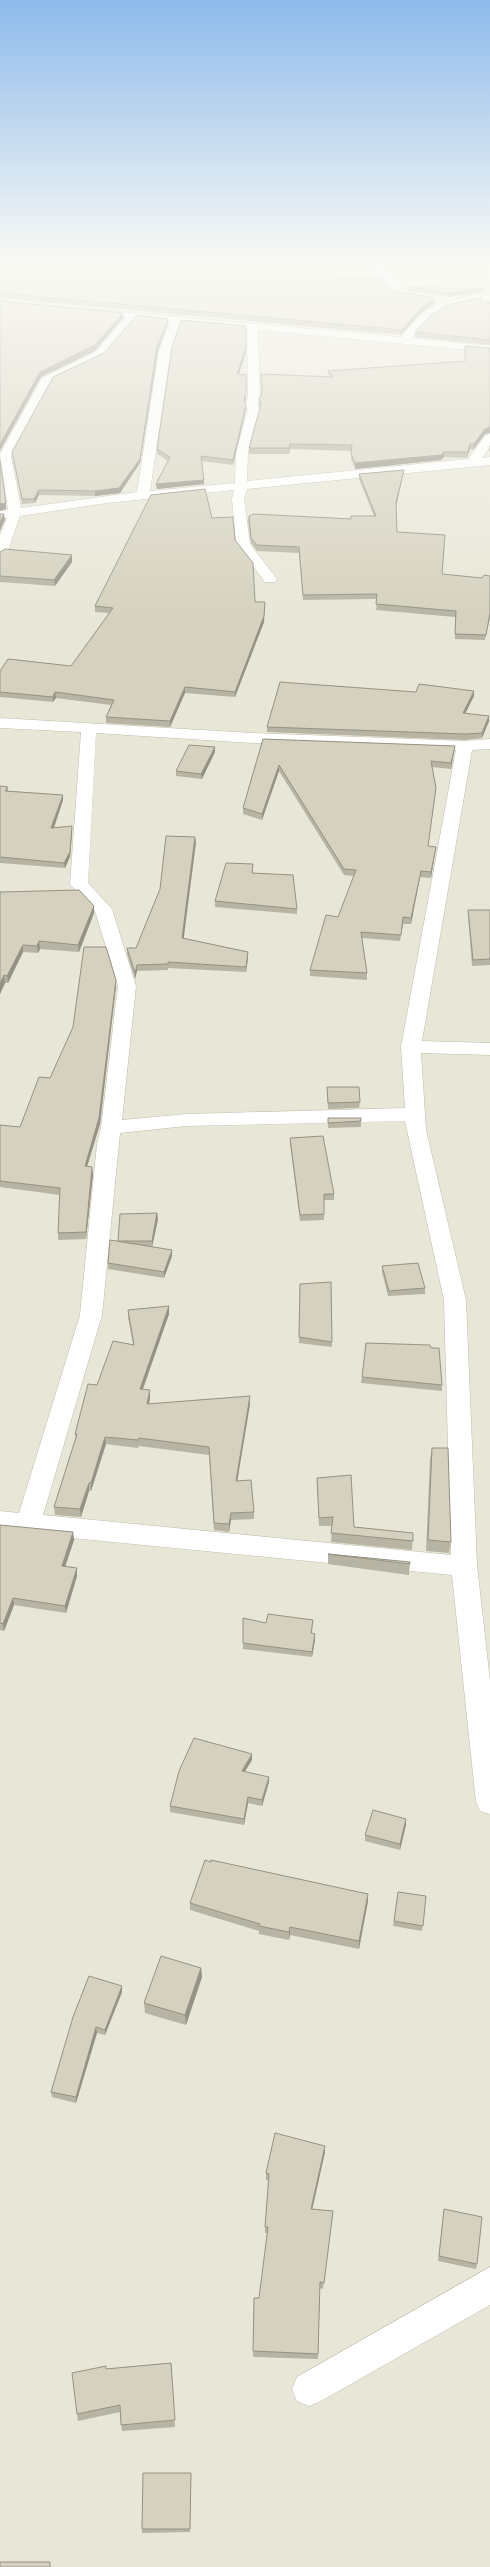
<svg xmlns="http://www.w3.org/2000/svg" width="490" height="2567" font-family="Manrope,sans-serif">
<rect width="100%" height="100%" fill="#f4f3e9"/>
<!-- residential -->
<path fill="#e8e6d7" d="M0,264H490V2567H0Z"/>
<!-- commercial -->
<path fill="#f5eed4" d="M0,264H490V347L0,297Z"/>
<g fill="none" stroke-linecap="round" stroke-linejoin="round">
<defs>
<path id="street" d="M368,264H379L402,291L429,299L424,302L394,295Z
M490,294V300C453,302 436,309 412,338L490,346V352L258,330L260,398L257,405L260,409L248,452L247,481L468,459L486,435L490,434V447L482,458L490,457V465L247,489L244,499L250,544L277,579L275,582H265L236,544L232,499L234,490L107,503L20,516L7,553L0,557V535L7,518L0,519V511L8,510L0,454L42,378L96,352L126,317L93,314L88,311L89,309L401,337C429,304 447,297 490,294ZM137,318L170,322L159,351L137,492L21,508L11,456L52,380L104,356ZM180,323L247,329L248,398L245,405L248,409L236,452L235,483L150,491L171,351Z
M0,718L252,733L465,741L490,739V749L472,750L422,1041L490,1043V1055L421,1053L426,1130L466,1300L477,1566L490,1681V1814L480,1811L476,1802L452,1575L0,1531V1511L19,1513L80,1315L97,1144L101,1128L118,986L95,911L70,884L81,732L0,728ZM96,733L252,743L456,750L401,1047L405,1108L186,1114L122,1120L136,986L112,909L88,883ZM405,1121L444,1300L451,1555L43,1515L102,1315L120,1133L186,1126Z
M490,2267V2305L321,2401L309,2406L297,2401L292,2389L297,2377Z"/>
</defs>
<!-- street casing -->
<use href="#street" stroke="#bfbcab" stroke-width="1"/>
<!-- street -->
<use href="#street" fill="#fff" fill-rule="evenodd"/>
</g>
<!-- wall -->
<path fill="#b7b4a3" d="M0,264L236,270L394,291L435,298L434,304L419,315L401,335L0,298Z
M410,287L435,288L483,292L449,297L409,291Z
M490,302V345L415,337V332L481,303Z
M168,319V323L158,351L140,463L120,493L95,496L39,495L35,503L22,504L12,452L104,353Z
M465,346L490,348V435V433L485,434L473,450L470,449L467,458L444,457L441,460L355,469L351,458V451L290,449L289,454H249V448L260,408L259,405V399L261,393L329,377L328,371L465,361Z
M246,352L239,374L246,398L245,402L246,409L233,465L201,461L204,484L157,489L156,484L168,461L157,454V449Z
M490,445V452L489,451V446Z
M359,474L403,475L396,506L397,532L442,574L482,578L490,576V616L485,640L455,639V617L376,610L377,599L303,600L299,553L257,551L251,543L248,521L249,516L351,519L374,516L359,479Z
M212,518L235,540L255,602L264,622L235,697L185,693L170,727L106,723V717L111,705L56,698L53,702L0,697V671L71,666L110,613L95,612V606Z
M0,552L72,555V562L55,586L0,582Z
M474,691V696L465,713L489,721L482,738L465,740L267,732V727L416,692Z
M263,739L455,746L451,769L432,767L436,788L428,846L435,853L431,878L420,877L411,924H403L400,941L362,938L367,973V980L310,976V970L338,917L354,876L344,875L279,771L262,820L243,814V808Z
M215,752L202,779L176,776V771Z
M0,786L8,787V791L63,795V800L54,828L72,826V832L70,857L65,868L0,863Z
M196,842L183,938L248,952V958L246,972L168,968V970L137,971L135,979L127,954V948H136Z
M253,864V873L297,909V914L215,907V901Z
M0,892L94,913L79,952L40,949L38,953L23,952L8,983H5L0,994Z
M468,910H490V965L472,966L468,915Z
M116,986L100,1124L87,1167L93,1174L86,1239L58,1240V1233L60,1195L0,1187V1125L20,1127L50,1078Z
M327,1087L360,1102L359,1108L328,1109Z
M328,1118L361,1121V1127L328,1128Z
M290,1138L334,1194V1200H324V1220L300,1221L290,1143Z
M157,1213L158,1219L152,1247L172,1256L164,1278L108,1269V1263L118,1241Z
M382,1266L425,1288V1294L388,1296L382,1272Z
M300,1284L332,1342V1347L299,1343Z
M128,1310L169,1314L143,1389L150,1398L149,1404L250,1396V1404L237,1481L254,1512V1519L231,1520L229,1532L214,1530L209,1455L139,1446L138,1448L106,1444L91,1491H89L81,1517L55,1515L54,1507L76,1440L75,1434L97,1385L133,1344L128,1318Z
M362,1377L442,1385V1391L361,1383Z
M432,1448L451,1542L449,1553L426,1551L430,1459Z
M317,1478L354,1527L413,1533L412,1550L331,1542L332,1526H319L317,1487Z
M0,1525L73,1532L74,1540L65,1567L77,1568V1576L66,1613L14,1605L4,1631L0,1630Z
M328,1554L410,1562L409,1575L328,1564Z
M243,1618L266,1623L313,1620L312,1633L315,1634V1640L312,1657L243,1649Z
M252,1760L245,1771L269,1782L262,1806L248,1803L244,1825L170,1812V1806Z
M406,1825L400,1850L365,1841V1835Z
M211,1862L368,1894V1901L359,1949L290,1935L289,1940L259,1934V1931L190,1910V1903Z
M398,1892L426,1896L422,1931L393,1926Z
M201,1968L202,1977L186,2025L145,2013L144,2003Z
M122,1986V1992L105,2035L97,2033L76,2103L52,2097L51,2092Z
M325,2152L312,2209L333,2211L323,2289L320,2288L318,2359L253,2357L254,2298H259L268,2233H265V2227L269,2180H266V2173Z
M444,2209L477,2264L476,2269L438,2261Z
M171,2363L175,2427L122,2431L120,2412L78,2421L77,2414L106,2369Z
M191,2473L190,2532L142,2533V2529Z"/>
<!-- shaded-wall -->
<path fill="#959285" d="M484,288L483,292L449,297V293Z
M435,298L434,304L419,315L401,335L402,330L419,310Z
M123,313V318L95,351L41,377L0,451V444L40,372Z
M168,319V323L158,351L140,463L120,493L95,496V491L157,346Z
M246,348V352L237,379V374Z
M246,393V398L244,404V400Z
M246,405V409L233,465V460Z
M490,427V433L485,434L473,450L474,444L485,429Z
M290,444V449L289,454V448Z
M470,444V449L467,458L468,452Z
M444,452V457L441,460L355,469V463Z
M404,470L403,475L396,507V502Z
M204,480V484L157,489L156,484Z
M39,490V495L35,503L34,499Z
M6,503V509L0,511V504Z
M4,514L5,520L0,531V523Z
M72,555V562L55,586L54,580Z
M265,602L264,622L235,697V692Z
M490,613V616L485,640L486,635Z
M185,687V693L170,727V721Z
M474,691V696L463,718V713Z
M55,692L56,698L53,702V697Z
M489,716V721L482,738V733Z
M455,746L454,751L451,769V763Z
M215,747V752L202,779L201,774Z
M279,765V771L262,820V814Z
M63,795V800L52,833L51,828Z
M72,826V832L70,857L65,868L64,863Z
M195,837L196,842L183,944L182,938Z
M436,847L435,853L431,878V872Z
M421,871L420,877L411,924V918Z
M94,906V913L79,952L78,945Z
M403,917V924L400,941L401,935Z
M39,941L40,949L38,953L37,946Z
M23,945V952L8,983L7,976Z
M248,952V958L246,972V967Z
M137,965V971L135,979V973Z
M4,975L5,983L0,994V984Z
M116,980V986L100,1124L85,1173V1166Z
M92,1167L93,1174L86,1239V1232Z
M157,1213L158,1219L152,1247V1241Z
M172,1250V1256L164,1278V1272Z
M169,1306V1314L140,1397V1389Z
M150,1390V1398L147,1412V1404Z
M250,1396V1404L236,1489V1481Z
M105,1437L106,1444L91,1491V1483Z
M89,1483V1491L81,1517L80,1509Z
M231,1513V1520L229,1532V1524Z
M73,1532L74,1540L63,1573L62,1566Z
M77,1568V1576L66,1613L65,1606Z
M13,1598L14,1605L4,1631L3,1624Z
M315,1634V1640L312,1657V1652Z
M252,1754V1760L242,1776V1771Z
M269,1777V1782L262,1806V1800Z
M248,1797V1803L244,1825V1819Z
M406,1819V1825L400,1850V1844Z
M368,1894V1901L359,1949V1941Z
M290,1927V1935L289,1940V1932Z
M201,1968L202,1977L186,2025L185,2015Z
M122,1986V1992L105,2035V2030Z
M96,2027L97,2033L76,2103V2097Z
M325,2146V2152L311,2215V2209Z"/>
<!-- building -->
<path fill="#d5d1be" stroke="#959285" d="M0,264H195L236,268V270L378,279L384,280L394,291L435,298L419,310L402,330L0,293Z
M434,286L435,288H484L449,293L410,287Z
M482,297L481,303L490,302V340L415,332L430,316L447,305L478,298Z
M0,301L123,313L95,345L40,372L0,444Z
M137,315L168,319L157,346L140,459L119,488L95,491L39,490L34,499H22L12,452L53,377L104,353Z
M181,320L246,326V348L237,374L246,375V393L244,400L246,405L233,460L201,456L204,480L156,484L170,457L157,449L172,347Z
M465,346L490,348V427L485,429L474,444H470L468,452H444L441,455L355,463L351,453L352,445L290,444L289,448H249L261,404L259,399L262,393L261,374L333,377L328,371L465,361Z
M0,461L6,503L0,504Z
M404,470L396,502L397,532L445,535L442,574L482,578L484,575L490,576V613L486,635L455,634L456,611L376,604L377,594L303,595L299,547L257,545L251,538L249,516L254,514L351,519V516H376L359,474Z
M205,489L212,518L233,517L235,540L253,563L255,602H265L264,616L235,692L185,687L170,721L106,717L114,700L55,692L53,697L0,692V671L8,659L71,666L113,608L95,606L151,495Z
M0,514H4L0,523Z
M5,549L72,555L54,580L0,576V552Z
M280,682L416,692L419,684L474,691L463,713L489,716L482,733L465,734L267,727Z
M263,739L455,746L451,763L431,761L436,788L428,846L436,847L431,872L421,871L411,918L403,917L401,935L361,932L367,973L310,970L326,915L338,917L356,870L344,869L279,765L262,814L243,808Z
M189,745L215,747L201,774L176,771Z
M0,786L8,787L5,791L63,795L51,828L72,826L70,852L64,863L0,857Z
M166,836L195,837L182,938L248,952L246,967L168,962V964L137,965L135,973L127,948H136L160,889Z
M226,863L253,864L252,873L293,875L297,909L215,901Z
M79,890L94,906L78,945L39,941L37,946L23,945L7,976L4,975L0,984V892Z
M468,910H490V959L473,960Z
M84,947H106L116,980L99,1118L85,1166L92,1167L86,1232L58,1233L60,1188L0,1181V1125L20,1127L39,1077L50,1078L73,1027Z
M327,1087H359L360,1102L328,1103Z
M328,1118H361V1121L328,1123Z
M323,1136L334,1194H324V1214L300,1215L290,1138Z
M157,1213L152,1241H118L120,1214Z
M110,1240L172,1250L164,1272L108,1263Z
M418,1263L425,1288L389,1291L382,1266Z
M331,1282L332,1342L299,1337L300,1284Z
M169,1306L140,1389L150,1390L147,1404L250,1396L236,1481L251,1480L254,1512L231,1513L229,1524L214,1523L209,1447L139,1438L138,1440L105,1437L91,1483H89L80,1509L54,1507L77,1434H75L88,1384L97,1385L113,1341L134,1345L128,1310Z
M366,1343L430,1345L431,1348H439L442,1385L362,1377Z
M432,1448H448L451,1542L428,1540Z
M351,1475L354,1527L413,1533V1541L331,1533L333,1517L319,1518L317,1478Z
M0,1525L73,1532L62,1566L77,1568L65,1606L13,1598L3,1624L0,1623Z
M328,1554L410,1562V1564Z
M268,1614L313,1620L311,1633L315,1634L312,1652L243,1643V1618L266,1623Z
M194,1738L252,1754L242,1771L269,1777L262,1800L248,1797L244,1819L170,1806L179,1771Z
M373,1810L406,1819L400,1844L365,1835Z
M205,1860L211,1862V1860L368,1894L359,1941L290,1927L289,1932L259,1926L260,1924L190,1903Z
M398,1892L426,1896L423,1926L394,1921Z
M161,1956L201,1968L185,2015L144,2003Z
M89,1976L122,1986L105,2030L96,2027L76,2097L51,2092L73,2017Z
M275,2133L325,2146L311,2209L333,2211L324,2283L320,2282L318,2354L253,2351L254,2298H259L268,2227H265L269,2174L266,2173Z
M444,2209L482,2217L477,2264L439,2256Z
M171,2363L175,2420L121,2425L120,2405L77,2414L72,2373L106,2366V2369Z
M143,2473H191L190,2529H142Z
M0,2562H50V2567H0Z"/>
<!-- sky -->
<linearGradient id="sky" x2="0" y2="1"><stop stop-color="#8dbaeb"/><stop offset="0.42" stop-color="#fafaf5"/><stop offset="1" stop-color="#fafaf5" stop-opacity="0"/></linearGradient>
<rect width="490" height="624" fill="url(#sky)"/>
</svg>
